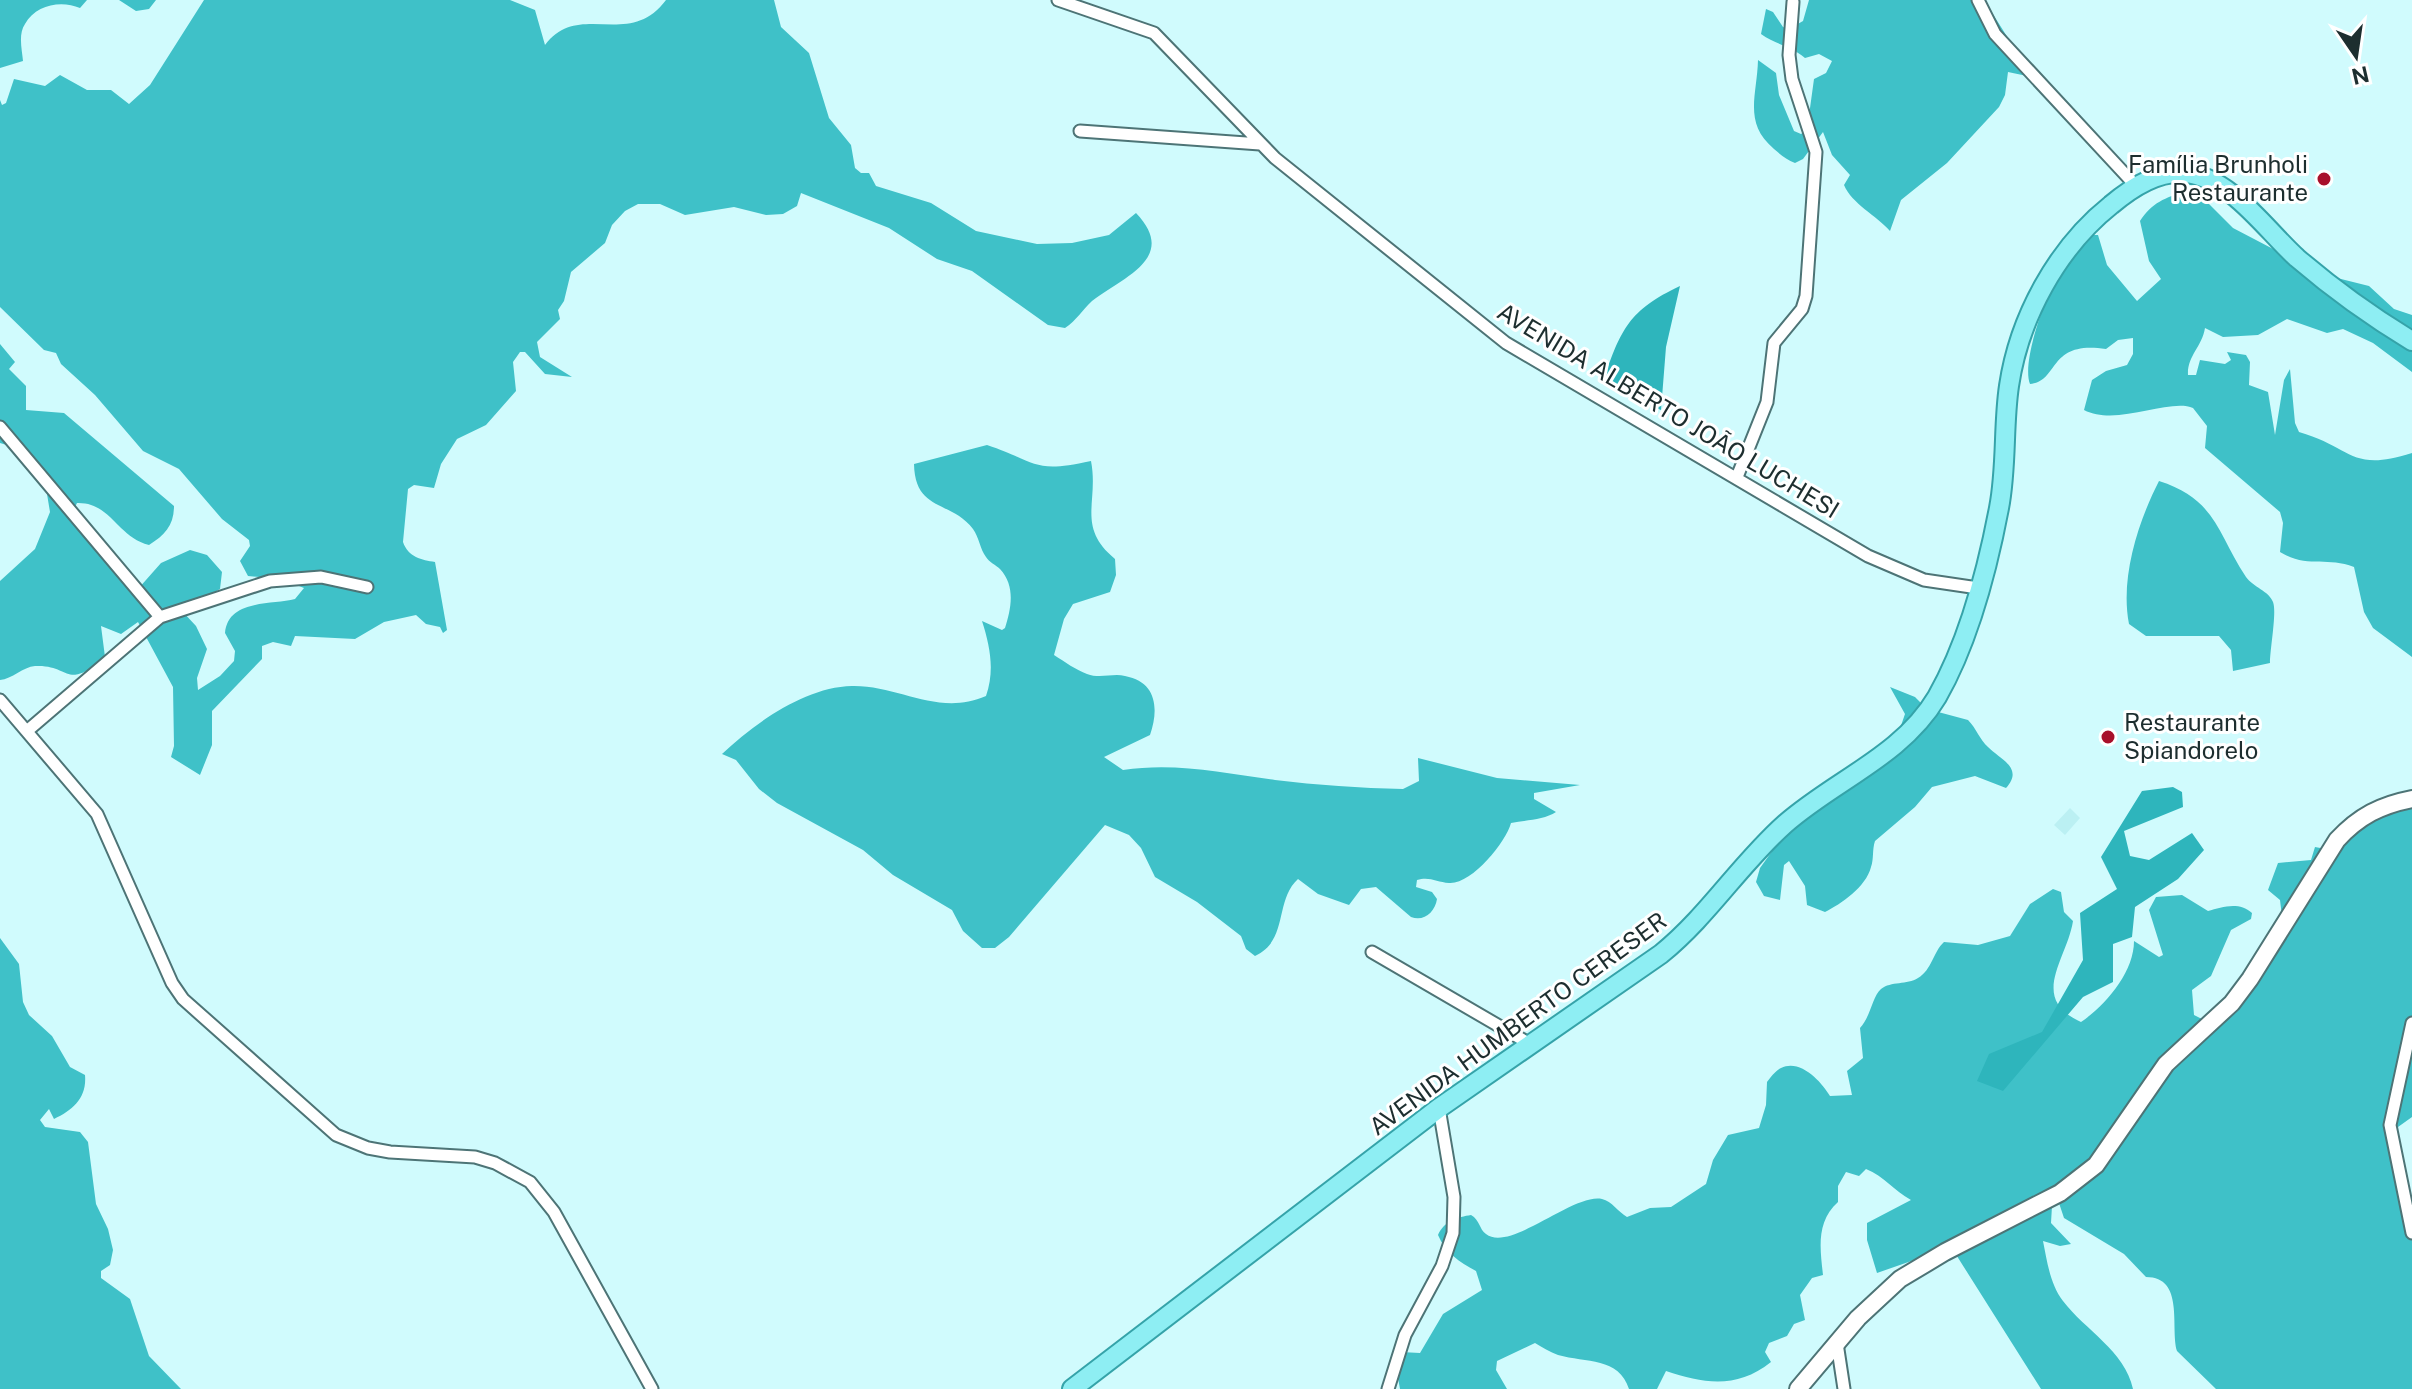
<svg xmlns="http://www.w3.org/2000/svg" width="2412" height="1389" font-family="'Public Sans',sans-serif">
<rect width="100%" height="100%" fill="#d0fbfd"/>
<!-- built -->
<path fill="#bbf0f3" d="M2070,808L2080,818L2065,835L2054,825Z"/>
<!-- forest -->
<path fill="#3fc1c8" d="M0,0H87L80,8C62,0 36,4 25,24C18,34 22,50 23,61L0,68Z
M119,0H156L149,9L136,11Z
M204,0H510L535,10L545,45C579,0 629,50 666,0H774L781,27L809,53L829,118L851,145L855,168L861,173H869L876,186L931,203L976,231L1037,244L1072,243L1109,235L1136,213C1179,258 1123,277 1092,301C1082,310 1077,320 1065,328L1048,325L972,271L937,259L889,228L801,193L797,206L783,214L766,215L734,207L685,215L660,204H638L625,211L612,225L605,243L571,272L564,301L558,310L560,319L537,342L540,357L572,377L545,374L525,352H520L513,362L516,391L486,425L457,439L441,464L434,488L414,485L408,489L403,542C408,557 422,560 435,562L447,630L443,633L440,627L426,624L416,615L384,622L355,639L295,636L291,646L273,642L262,646V659L212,711V745L200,775L171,757L174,746L173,687L138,622L121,634L101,626L105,657C65,692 71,664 35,666C23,667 12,679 0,680V581L35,549L50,512L46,488C22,469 39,454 0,443V344L15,362L9,369L26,386V410L64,413L174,506C174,525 165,535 149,545C117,537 111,502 77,503L73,511L138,589L161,563L190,550L207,555L222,572L220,589L182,611L196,626L207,649L197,678L198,690L220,676L234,661L235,651L225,633C228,599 272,605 295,599L304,588L281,579L248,576L240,561L250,546L249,540L222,519L179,469L143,451L95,395L61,364L56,353L44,350L0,307V100L2,105L6,103L14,79L45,86L60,75L87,90H111L129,104L150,85Z
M1809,0H1984L2018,54L2034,67L2033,73L2027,76L2008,72L2005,95L1999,107L1947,163L1901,200L1890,231C1876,215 1852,204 1844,185L1850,175L1832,155L1823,132L1803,159L1795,163C1787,160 1781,155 1774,149C1743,123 1757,96 1758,60L1776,73L1779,95L1794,131L1801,134L1807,130L1814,79L1826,73L1832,61L1819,54L1805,58C1790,45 1776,45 1761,34L1766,9L1773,12L1783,27L1789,29L1803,21Z
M2186,192L2203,198L2233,228L2321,274L2369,286L2394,309L2412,315V372L2373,343L2343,329L2327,333L2287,319L2258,335L2223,337L2205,328C2202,347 2187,356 2188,375H2196L2200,360L2225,364L2231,360L2227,352L2246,355L2250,362L2249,385L2268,392L2275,435L2284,380L2290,369L2295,423L2299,432C2352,447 2350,473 2412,453V657L2373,628L2364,612L2354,567C2326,556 2308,569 2280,552L2283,523L2280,512L2205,448L2207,426L2193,408C2169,398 2117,427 2084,410L2092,380L2106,371L2127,365L2133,354V338L2118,340L2106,349C2047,340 2060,381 2030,384C2021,361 2047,294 2059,271C2067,255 2079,245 2093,235H2098L2107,265L2137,301L2161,279L2149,261L2140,221C2152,203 2165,197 2186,192Z
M987,445C1038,462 1032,474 1091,461C1099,502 1076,527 1115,559L1116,575L1110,592L1073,604L1064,619L1054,655C1065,662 1076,670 1087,674C1100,679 1113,673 1125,676C1157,682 1159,709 1150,735L1104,757L1123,770C1175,762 1224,773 1275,780C1317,785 1360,788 1403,789L1419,781L1418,758L1497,778L1580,785L1534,793V799L1556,812C1544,820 1526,820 1511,823C1506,842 1471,885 1449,883C1437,882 1429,876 1417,880L1416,887L1432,892L1437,899C1435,912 1424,922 1411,917L1376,887L1361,889L1349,905L1318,894L1298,879C1274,901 1289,940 1255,956L1246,949L1241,936L1197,902L1155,877L1141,848L1129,835L1105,825L1009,937L995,948H982L963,931L952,910L893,875L863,850L777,803L759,789L736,760L722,754C755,723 805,687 852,686C899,685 938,717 986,696C995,670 990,646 982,621L1002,630L1005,628C1011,609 1016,586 1000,569C996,565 989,562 986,557C980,549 979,537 973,529C951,500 915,512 914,464Z
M2159,481C2216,499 2217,533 2246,577C2253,587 2269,591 2273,602C2277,612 2270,649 2270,663L2233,671L2231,650L2219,636H2146L2129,624C2120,578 2138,522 2159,481Z
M1890,687L1915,697L1927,709L1968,720C1976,728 1980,740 1988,747C2001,760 2024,768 2006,788L1975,776L1932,787L1915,807L1875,841C1872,850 1874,859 1871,867C1866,887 1841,904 1825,912L1807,905L1805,886L1789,861L1784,865L1780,900L1764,896L1756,882L1760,868L1783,836L1895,743L1905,714Z
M2412,807V1117L2398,1127L2390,1125L2412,1218V1389H2216L2177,1351C2170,1328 2185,1277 2146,1277L2124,1254L2064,1218L2058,1200L2052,1206L2051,1223L2071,1244L2060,1246L2043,1241C2047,1261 2050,1284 2063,1301C2085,1330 2125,1351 2133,1389H2041L1955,1253L1937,1252L1877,1273L1867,1240V1223L1911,1200C1894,1191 1884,1176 1866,1169L1859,1176L1846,1172L1838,1186V1202C1816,1222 1820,1248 1823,1275L1812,1278L1800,1295L1805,1320L1794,1324L1787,1336L1769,1343L1765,1352L1771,1362C1737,1389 1705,1384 1666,1371L1657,1389H1629C1619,1357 1586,1363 1558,1355C1550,1352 1542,1347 1535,1343L1497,1361L1496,1370L1507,1389H1400L1396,1367L1401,1352L1420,1353L1443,1314L1482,1290L1476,1271C1459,1262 1445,1252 1438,1235C1444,1221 1458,1217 1471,1215C1480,1220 1479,1229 1486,1234C1510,1253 1573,1193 1602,1199C1612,1201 1618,1212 1627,1217L1650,1208L1671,1207L1706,1184L1713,1160L1728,1135L1759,1128L1766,1105L1767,1082C1770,1078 1776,1070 1781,1068C1800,1058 1822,1082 1830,1096L1852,1095L1847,1071L1863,1058L1860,1028C1871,1016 1872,997 1881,989C1891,981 1907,985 1918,978C1932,970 1933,952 1944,942L1978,945L2010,936L2030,904L2053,889L2061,892L2064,912L2073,921C2067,960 2028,998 2081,1022C2106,1005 2134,972 2134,941L2159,957L2163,955L2149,910L2156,897L2182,895L2208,911C2222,907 2239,901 2252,913L2251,919L2231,930L2211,976L2192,990L2194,1015L2202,1019L2233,1005L2283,925L2280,900L2268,890L2278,863L2311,860L2315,847L2331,850L2368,822Z
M0,938L19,964L23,1002L29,1015L52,1036L70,1067L85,1075C87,1098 73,1110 54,1119L49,1109L40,1120L45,1127L80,1132L88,1142L96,1204L108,1229L113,1250L110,1265L101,1271V1278L130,1299L149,1356L181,1389H0Z"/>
<!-- water -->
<path fill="#2eb5bc" d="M1680,286L1666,347L1661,410L1618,393L1603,381C1621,329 1629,310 1680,286Z
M2173,787L2182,792L2183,807L2124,831L2130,856L2149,860L2192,833L2204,850L2178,879L2135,907L2132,937L2113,944V982L2083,997L2003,1091L1977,1081L1989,1054L2042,1032L2083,960L2080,913L2117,889L2101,857L2142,791Z"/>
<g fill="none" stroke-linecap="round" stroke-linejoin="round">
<defs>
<path id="street" d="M1058,0L1154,33L1275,158L1506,343L1868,556L1924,580L1978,588
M1978,0L1995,34L2136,186
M1080,131L1260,144
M0,427L160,617
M1737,477L1767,402L1774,343L1802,309L1806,296L1816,152L1792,79L1789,55L1793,2
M0,700L97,814L172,983L183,999L336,1135L368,1148L390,1152L475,1157L495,1163L530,1182L554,1212L652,1389
M27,731L160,617L270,581L321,577L367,587
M1372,952L1530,1044
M2412,1023L2390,1125L2412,1233
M1837,1343L1844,1389
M1388,1389L1405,1335L1442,1266L1453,1233L1454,1197L1439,1108"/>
<path id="secondary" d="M1798,1389L1858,1318L1900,1279L1945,1252L2060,1193L2096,1165L2166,1064L2232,1003L2250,979L2337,840C2359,816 2381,805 2412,799"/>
<path id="primary" d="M1072,1389L1439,1108L1661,954C1708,916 1740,864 1785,824C1835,780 1902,756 1937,697C1969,641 1987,571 1999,508C2007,467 2003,426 2009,386C2019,318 2057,248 2111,205C2131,188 2158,170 2186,173C2231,178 2266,230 2297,258C2332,288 2372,317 2412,341"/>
</defs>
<!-- street casing -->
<use href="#street" stroke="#4d7476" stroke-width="15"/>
<!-- secondary casing -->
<use href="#secondary" stroke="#4d7476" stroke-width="20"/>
<!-- primary casing -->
<use href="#primary" stroke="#35a3a9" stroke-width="22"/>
<!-- street -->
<use href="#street" stroke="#fff" stroke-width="11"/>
<!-- secondary -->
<use href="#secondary" stroke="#fff" stroke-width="16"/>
<!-- primary -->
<use href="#primary" stroke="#8eeef3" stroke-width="18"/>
</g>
<!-- markers -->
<g fill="#a8102b" stroke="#fff" stroke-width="3">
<circle cx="2324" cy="179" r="8"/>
<circle cx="2108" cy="737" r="8"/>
</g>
<g text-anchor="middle" stroke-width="6" stroke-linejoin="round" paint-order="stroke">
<!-- poi labels -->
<g font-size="24" fill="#1d2e2f" stroke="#fff" text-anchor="end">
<text x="2308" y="173">Família Brunholi<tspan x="2308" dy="28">Restaurante</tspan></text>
<text x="2124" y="731" text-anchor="start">Restaurante<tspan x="2124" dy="28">Spiandorelo</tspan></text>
</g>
<!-- street labels -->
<g font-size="24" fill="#1d2e2f" stroke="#fff">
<text transform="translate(1668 411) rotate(31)" y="8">AVENIDA ALBERTO JOÃO LUCHESI</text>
<text transform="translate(1518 1024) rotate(-36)" y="8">AVENIDA HUMBERTO CERESER</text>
</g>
</g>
<!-- north arrow -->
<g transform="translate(2356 56) rotate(167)" stroke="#ffffff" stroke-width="6" paint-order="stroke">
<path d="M0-6L14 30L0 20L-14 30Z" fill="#1d2e2f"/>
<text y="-12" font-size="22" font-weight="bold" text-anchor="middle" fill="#1d2e2f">N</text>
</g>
</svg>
